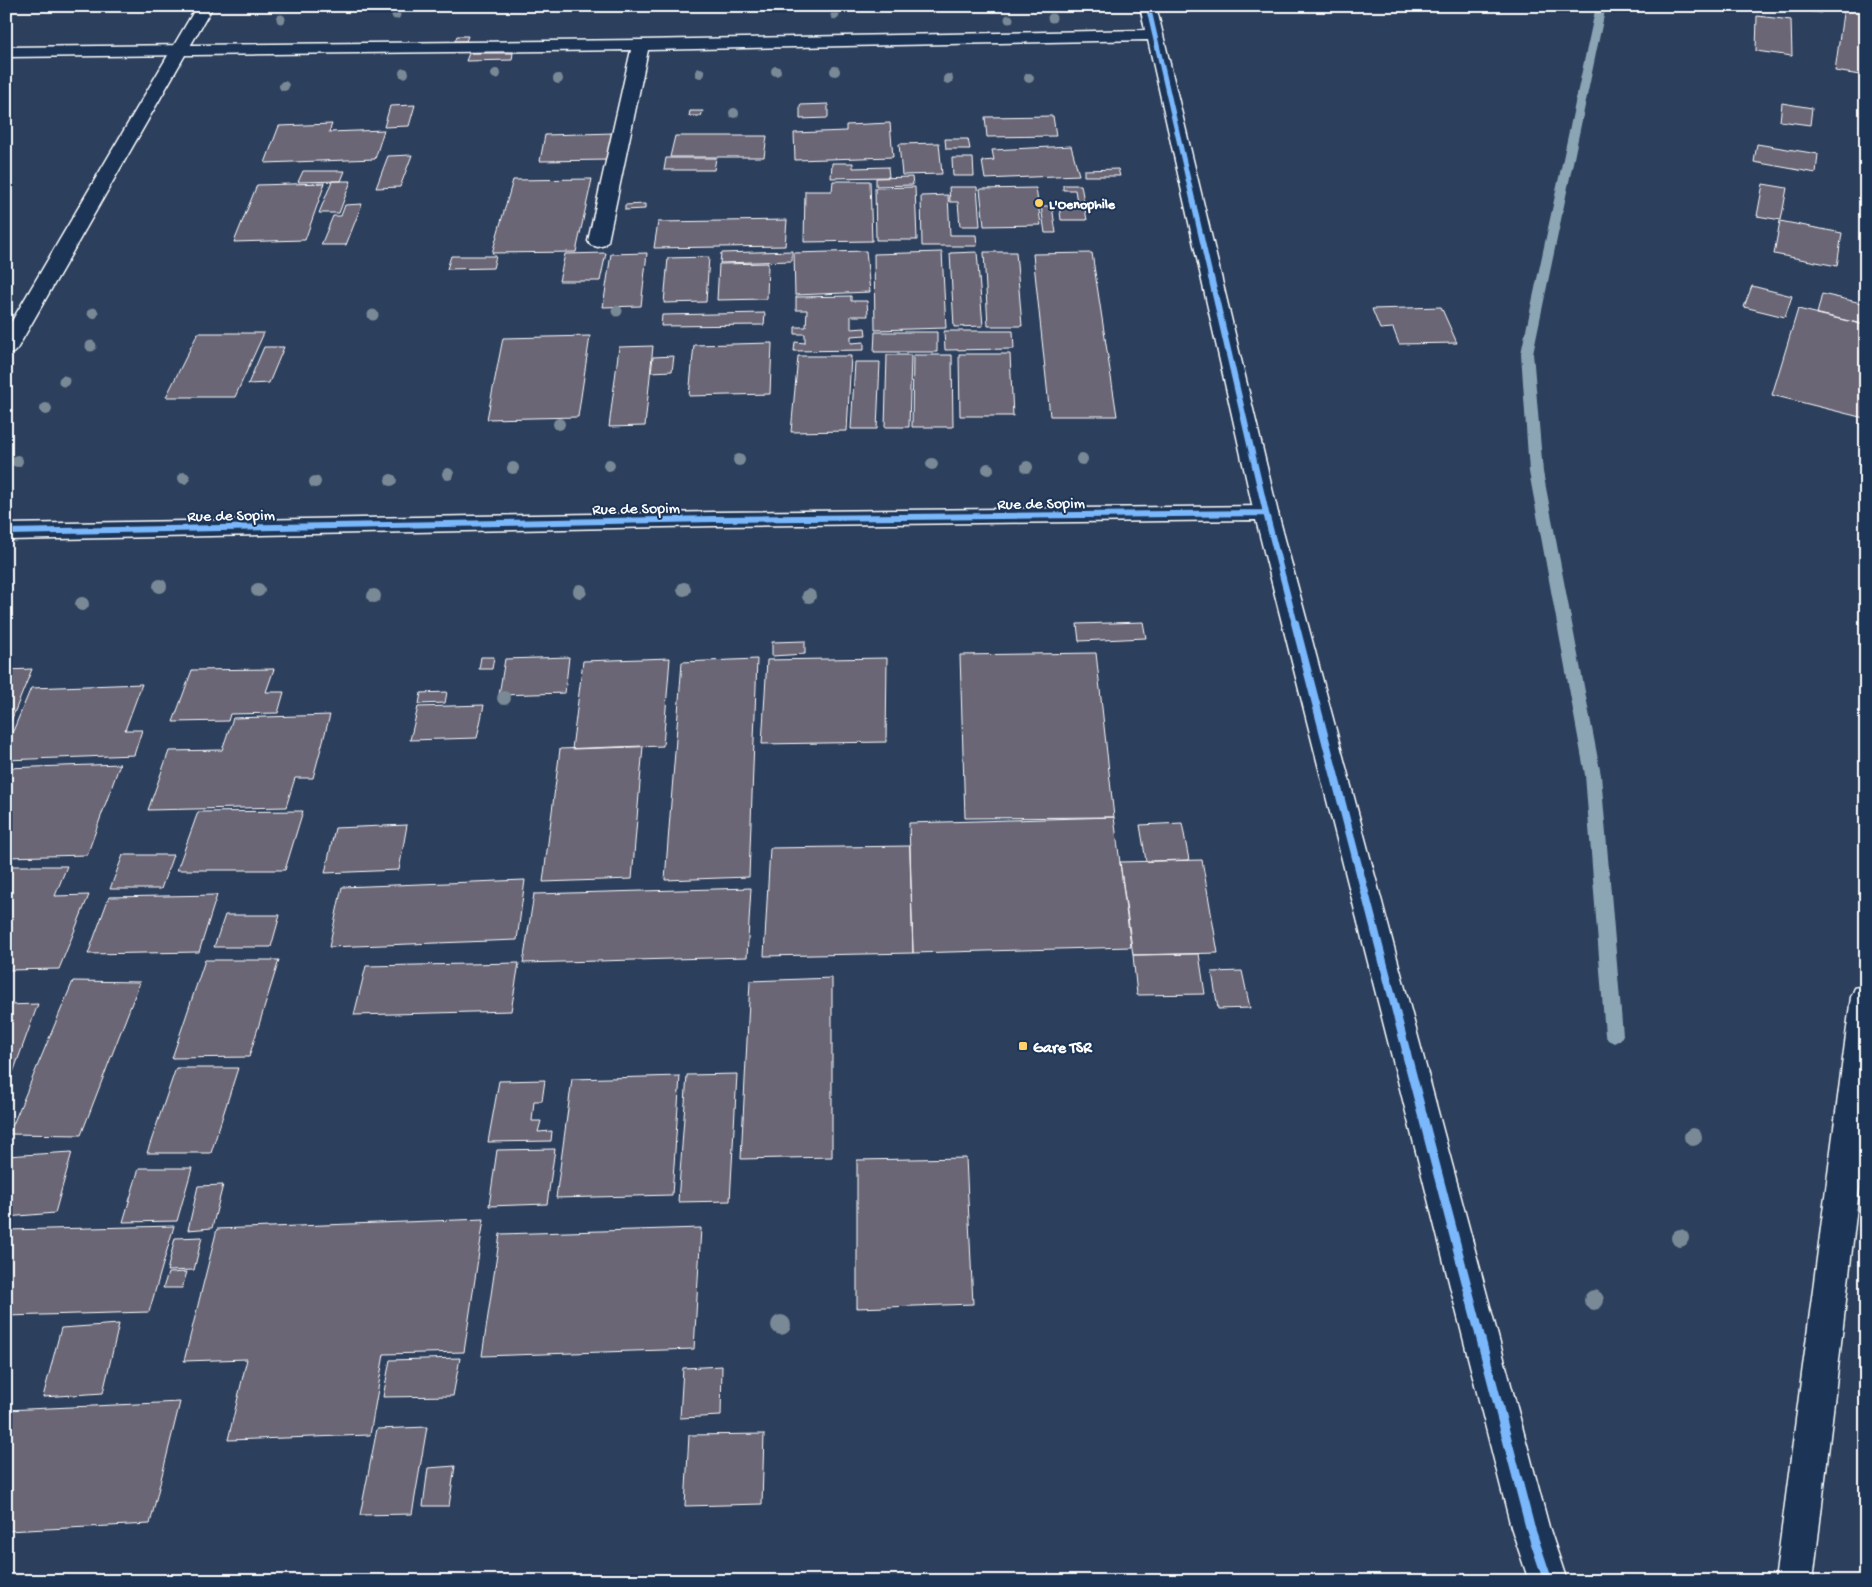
<svg xmlns="http://www.w3.org/2000/svg" width="1872" height="1587" font-family="'Gochi Hand',sans-serif">
<rect width="100%" height="100%" fill="#2c3f5d"/>
<filter id="ink" filterUnits="userSpaceOnUse"><feTurbulence type="fractalNoise" baseFrequency=".02" numOctaves="2"/><feDisplacementMap in="SourceGraphic" scale="10" xChannelSelector="R" yChannelSelector="G"/><feConvolveMatrix kernelMatrix="1 2 1 2 8 2 1 2 1" color-interpolation-filters="sRGB"/></filter>
<g filter="url(#ink)">
<g fill="none" stroke-linecap="round" stroke-linejoin="round">
<!-- stream -->
<path fill="#8ba5b4" fill-rule="evenodd" d="M1596,6H1606L1533,353L1543,472L1601,775L1623,1035L1620,1040L1614,1043L1608,1040L1605,1035L1585,775L1529,472L1521,353Z"/>
</g>
<!-- building -->
<path fill="#6a6676" stroke="#fff" d="M345,6H378L376,11H343Z
M1773,6H1821V13L1791,9Z
M1844,6H1866V76L1835,71Z
M1757,16L1791,20L1792,56L1756,51Z
M457,36H468L466,41H455Z
M469,53H513L512,60L466,61Z
M1782,103L1812,108L1810,125L1780,121Z
M828,104V118L800,119V105Z
M415,105L409,126L384,127L390,106Z
M690,111H703L701,116H689Z
M1053,116L1056,136L987,137L985,117Z
M890,123L893,157L795,160L794,133L846,131V125Z
M332,124L329,132L384,130L375,159L265,163L279,126Z
M614,133L610,160L540,161L545,135Z
M675,136H767L764,157H670Z
M945,139H968L970,149H946Z
M939,143L942,174L902,175L899,144Z
M1757,144L1818,154L1816,173L1754,162Z
M1071,146L1079,175L985,179L982,161L994,160L992,150Z
M412,155L400,187L376,188L388,156Z
M666,158H716L714,170H664Z
M952,158H973L974,176H953Z
M832,163H853V168L888,167L889,177L831,178Z
M1118,169L1120,176H1084V170Z
M303,171H345L341,181L298,182Z
M912,177L913,185L876,186V178Z
M592,179L576,252L492,253L513,180Z
M332,181H351L339,213H319Z
M833,181H870L872,241L804,242L805,191H832Z
M325,183L305,240L234,242L257,185Z
M1763,184L1787,188L1781,220L1757,216Z
M1063,185H1081L1084,202H1077L1075,190H1063Z
M915,187L917,240H876L875,188Z
M949,187H977L980,226H960L958,202H950Z
M1036,188L1041,225L984,226L980,189Z
M948,195L950,235H976L977,246H922L921,196Z
M362,204L346,245H321L333,216H341L345,205Z
M645,204V209L625,210V205Z
M1059,204H1084L1087,220H1061Z
M1041,206H1052L1056,233H1045Z
M787,220L785,246L654,248L658,222Z
M1780,221L1842,233L1837,266L1774,254Z
M792,251V261L720,263L721,253Z
M866,251L870,292L795,295L794,253Z
M942,252L946,328L875,330L874,254Z
M977,252L983,326L954,327L950,253Z
M984,252H1016L1022,326H988Z
M606,253L600,281H559L565,254Z
M647,253L641,306L603,307L611,254Z
M1092,253L1117,416H1050L1033,254Z
M451,256H496L493,268L447,269Z
M709,257L706,302L664,303L668,258Z
M768,263L767,299L717,300L719,264Z
M1752,286L1792,296L1785,317L1744,307Z
M1822,294L1866,304V325L1817,314Z
M851,296V301H867L868,316H851V329L865,328L866,335L851,336V343L864,342V350L794,351L795,342L805,343V334H795V327H806L807,310H796V297Z
M1441,307L1457,343L1399,344L1393,328L1380,329L1372,309Z
M1798,309L1866,325V408L1864,418L1772,395Z
M765,313L764,325L661,326L662,315Z
M944,331H1013L1014,349L945,350Z
M875,332H937V352H874Z
M198,333H264L235,397H166Z
M590,336L578,417L487,419L503,338Z
M772,343L770,394L689,396L694,345Z
M653,346L645,426L609,427L619,347Z
M264,347H284L269,383L248,384Z
M959,354H1010L1013,416H960Z
M887,355H911L909,427H885Z
M913,355H952L953,427H912Z
M674,356L672,371L651,372L653,357Z
M798,356H851L847,431L791,432Z
M855,362H880L877,429H851Z
M1143,622L1146,638L1079,641L1077,624Z
M805,641V654L772,656V642Z
M1096,653L1114,817L965,818L960,655Z
M481,657H494L492,669H479Z
M569,657L565,693L499,695L505,659Z
M670,658L663,746L572,749L583,661Z
M887,658L886,742L762,744L767,660Z
M757,659L749,877L665,880L682,662Z
M32,669L6,733V670Z
M274,669L266,692H284L278,713L230,714L228,721L173,722L192,670Z
M142,684L125,730H142L134,755L6,760V748L31,688Z
M447,692L445,703L419,704L421,693Z
M484,705L477,738L410,740L418,707Z
M330,715L313,778H295L286,807L148,810L169,751L222,750L233,718Z
M643,746L632,879L543,882L560,749Z
M120,764L87,855L6,857V768Z
M303,811L285,870H177L198,812Z
M1114,817L1131,947L913,953L909,823Z
M1182,823L1189,860L1146,861L1140,825Z
M407,825L399,870L325,873L335,828Z
M910,846L913,953L764,956L770,848Z
M123,855H173L161,889H110Z
M1202,860L1218,953L1133,955L1120,862Z
M6,866H67L55,896L89,895L59,969L6,970Z
M525,880L517,940L329,947L342,887Z
M751,888L747,957L523,963L534,894Z
M217,895L199,952L88,954L109,897Z
M225,915H280L271,947H214Z
M1199,954L1205,994L1137,995L1133,955Z
M205,960H279L249,1057L172,1058Z
M519,963L511,1011L354,1015L366,966Z
M1242,971L1250,1008L1218,1009L1212,972Z
M832,978V1157L741,1159L750,981Z
M73,981L140,982L81,1135L9,1134Z
M38,1004L10,1081H6V1005Z
M176,1068H238L211,1153H147Z
M737,1074L730,1201L678,1202L687,1075Z
M680,1076L672,1195L556,1198L572,1079Z
M545,1080L542,1101H534L532,1121H541L538,1132L552,1131L551,1141L488,1142L499,1081Z
M555,1149L547,1204L489,1206L497,1150Z
M72,1152L55,1213L6,1217V1156Z
M966,1158L973,1304L857,1308V1160Z
M139,1168H192L177,1221L123,1222Z
M223,1185L212,1228L188,1230L198,1186Z
M484,1219L464,1352L384,1354L370,1435L228,1440L247,1359L184,1361L217,1229Z
M174,1226L149,1312L6,1316V1230Z
M701,1228L694,1349L482,1356L500,1234Z
M202,1237L194,1270L167,1271L175,1238Z
M187,1272L182,1288H163L168,1273Z
M119,1324L103,1393L43,1397L61,1328Z
M460,1358L453,1396L383,1397L390,1360Z
M722,1366L721,1416L680,1418L683,1368Z
M180,1402L150,1524L6,1531V1410Z
M427,1427L412,1514L360,1515L377,1429Z
M764,1434L762,1504L685,1506L689,1435Z
M455,1466L449,1506H423L428,1468Z"/>
<g fill="none" stroke-linecap="round" stroke-linejoin="round">
<defs>
<path id="service" d="M1866,985V1130L1813,1581H1775L1851,997L1855,988Z"/>
<path id="minor" d="M1140,6H1156L1163,35L1278,513L1274,518L1266,520L1258,518L1254,513L1148,40L648,50L608,241L605,245L598,247L591,245L588,241L631,50L6,57V47L641,40L1145,30Z"/>
<path id="tertiary" d="M197,6H213L17,349L13,353L6,355V331Z
M1266,506L1274,508L1278,513L1549,1527L1567,1581H1529L1511,1527L1256,520L714,526L6,540V524L714,512Z"/>
</defs>
<!-- service casing -->
<use href="#service" stroke="#fff" stroke-width="3"/>
<!-- minor casing -->
<use href="#minor" stroke="#fff" stroke-width="3"/>
<!-- tertiary casing -->
<use href="#tertiary" stroke="#fff" stroke-width="3"/>
<!-- service -->
<use href="#service" fill="#1d3557" fill-rule="evenodd"/>
<!-- minor -->
<use href="#minor" fill="#1d3557" fill-rule="evenodd"/>
<!-- tertiary -->
<use href="#tertiary" fill="#1d3557" fill-rule="evenodd"/>
<defs>
<path id="cycleway-far3" d="M1148,6L1211,279"/>
<path id="cycleway-far2" d="M1211,277L1266,513L1295,624
M6,532L714,519L1266,513"/>
<path id="cycleway-far1" d="M1295,623L1407,1054"/>
<path id="cycleway" d="M1406,1052L1530,1527L1548,1581"/>
</defs>
<!-- cycleway-far3 casing -->
<use href="#cycleway-far3" stroke="#1d3557" stroke-width="7"/>
<!-- cycleway-far2 casing -->
<use href="#cycleway-far2" stroke="#1d3557" stroke-width="9"/>
<!-- cycleway-far1 casing -->
<use href="#cycleway-far1" stroke="#1d3557" stroke-width="11"/>
<!-- cycleway casing -->
<use href="#cycleway" stroke="#1d3557" stroke-width="12"/>
<!-- cycleway-far3 -->
<use href="#cycleway-far3" stroke="#7ab7fb" stroke-width="5"/>
<!-- cycleway-far2 -->
<use href="#cycleway-far2" stroke="#7ab7fb" stroke-width="6"/>
<!-- cycleway-far1 -->
<use href="#cycleway-far1" stroke="#7ab7fb" stroke-width="8"/>
<!-- cycleway -->
<use href="#cycleway" stroke="#7ab7fb" stroke-width="9"/>
</g>
<!-- trees -->
<g fill="#7a8996">
<circle cx="396" cy="15" r="4.5"/>
<circle cx="835" cy="15" r="4.5"/>
<circle cx="1052" cy="18" r="4.5"/>
<circle cx="281" cy="19" r="4.5"/>
<circle cx="1009" cy="19" r="4.5"/>
<circle cx="776" cy="71" r="5"/>
<circle cx="835" cy="71" r="5"/>
<circle cx="404" cy="73" r="5"/>
<circle cx="700" cy="73" r="5"/>
<circle cx="496" cy="74" r="5"/>
<circle cx="1029" cy="78" r="5"/>
<circle cx="558" cy="79" r="5"/>
<circle cx="948" cy="79" r="5"/>
<circle cx="284" cy="86" r="5"/>
<circle cx="734" cy="113" r="5"/>
<circle cx="617" cy="311" r="5.5"/>
<circle cx="93" cy="313" r="5.5"/>
<circle cx="373" cy="315" r="5.5"/>
<circle cx="91" cy="346" r="5.5"/>
<circle cx="64" cy="381" r="5.5"/>
<circle cx="46" cy="409" r="6"/>
<circle cx="559" cy="424" r="6"/>
<circle cx="1082" cy="459" r="6"/>
<circle cx="739" cy="460" r="6"/>
<circle cx="17" cy="461" r="6"/>
<circle cx="932" cy="464" r="6"/>
<circle cx="609" cy="465" r="6"/>
<circle cx="1027" cy="467" r="6"/>
<circle cx="513" cy="468" r="6"/>
<circle cx="988" cy="469" r="6"/>
<circle cx="448" cy="474" r="6"/>
<circle cx="184" cy="478" r="6"/>
<circle cx="391" cy="480" r="6"/>
<circle cx="315" cy="482" r="6"/>
<circle cx="160" cy="586" r="7"/>
<circle cx="684" cy="589" r="7"/>
<circle cx="258" cy="590" r="7"/>
<circle cx="580" cy="591" r="7"/>
<circle cx="374" cy="596" r="7"/>
<circle cx="809" cy="596" r="7"/>
<circle cx="82" cy="604" r="7"/>
<circle cx="504" cy="698" r="7"/>
<circle cx="1693" cy="1137" r="9"/>
<circle cx="1680" cy="1238" r="9"/>
<circle cx="1594" cy="1300" r="10"/>
<circle cx="781" cy="1325" r="10"/>
</g>
</g>
<!-- markers -->
<g fill="#ffd166" stroke="#1d3557" stroke-width="2">
<circle cx="1039" cy="203" r="5"/>
<rect x="1018" y="1041" width="10" height="10" rx="2.5"/>
</g>
<g text-anchor="middle" stroke-width="4" stroke-linejoin="round" paint-order="stroke">
<!-- far-poi labels -->
<g font-size="14" font-weight="bold" fill="#fff" stroke="#1d3557" text-anchor="start">
<text x="1049" y="208">L'Oenophile</text>
</g>
<!-- street labels -->
<g font-size="16" fill="#fff" stroke="#1d3557">
<text transform="translate(1041 502) rotate(-1)" y="6">Rue de Sopim</text>
<text transform="translate(636 507) rotate(-1)" y="6">Rue de Sopim</text>
<text transform="translate(231 514) rotate(-1)" y="6">Rue de Sopim</text>
</g>
<!-- poi labels -->
<g font-size="16" font-weight="bold" fill="#fff" stroke="#1d3557" text-anchor="start">
<text x="1033" y="1052">Gare TSR</text>
</g>
</g>
<!-- margin -->
<rect width="1872" height="1587" fill="none" stroke="#1d3557" stroke-width="25"/>
<rect x="12" y="12" width="1847" height="1562" fill="none" stroke="#fff" stroke-width="2" filter="url(#ink)"/>
</svg>
